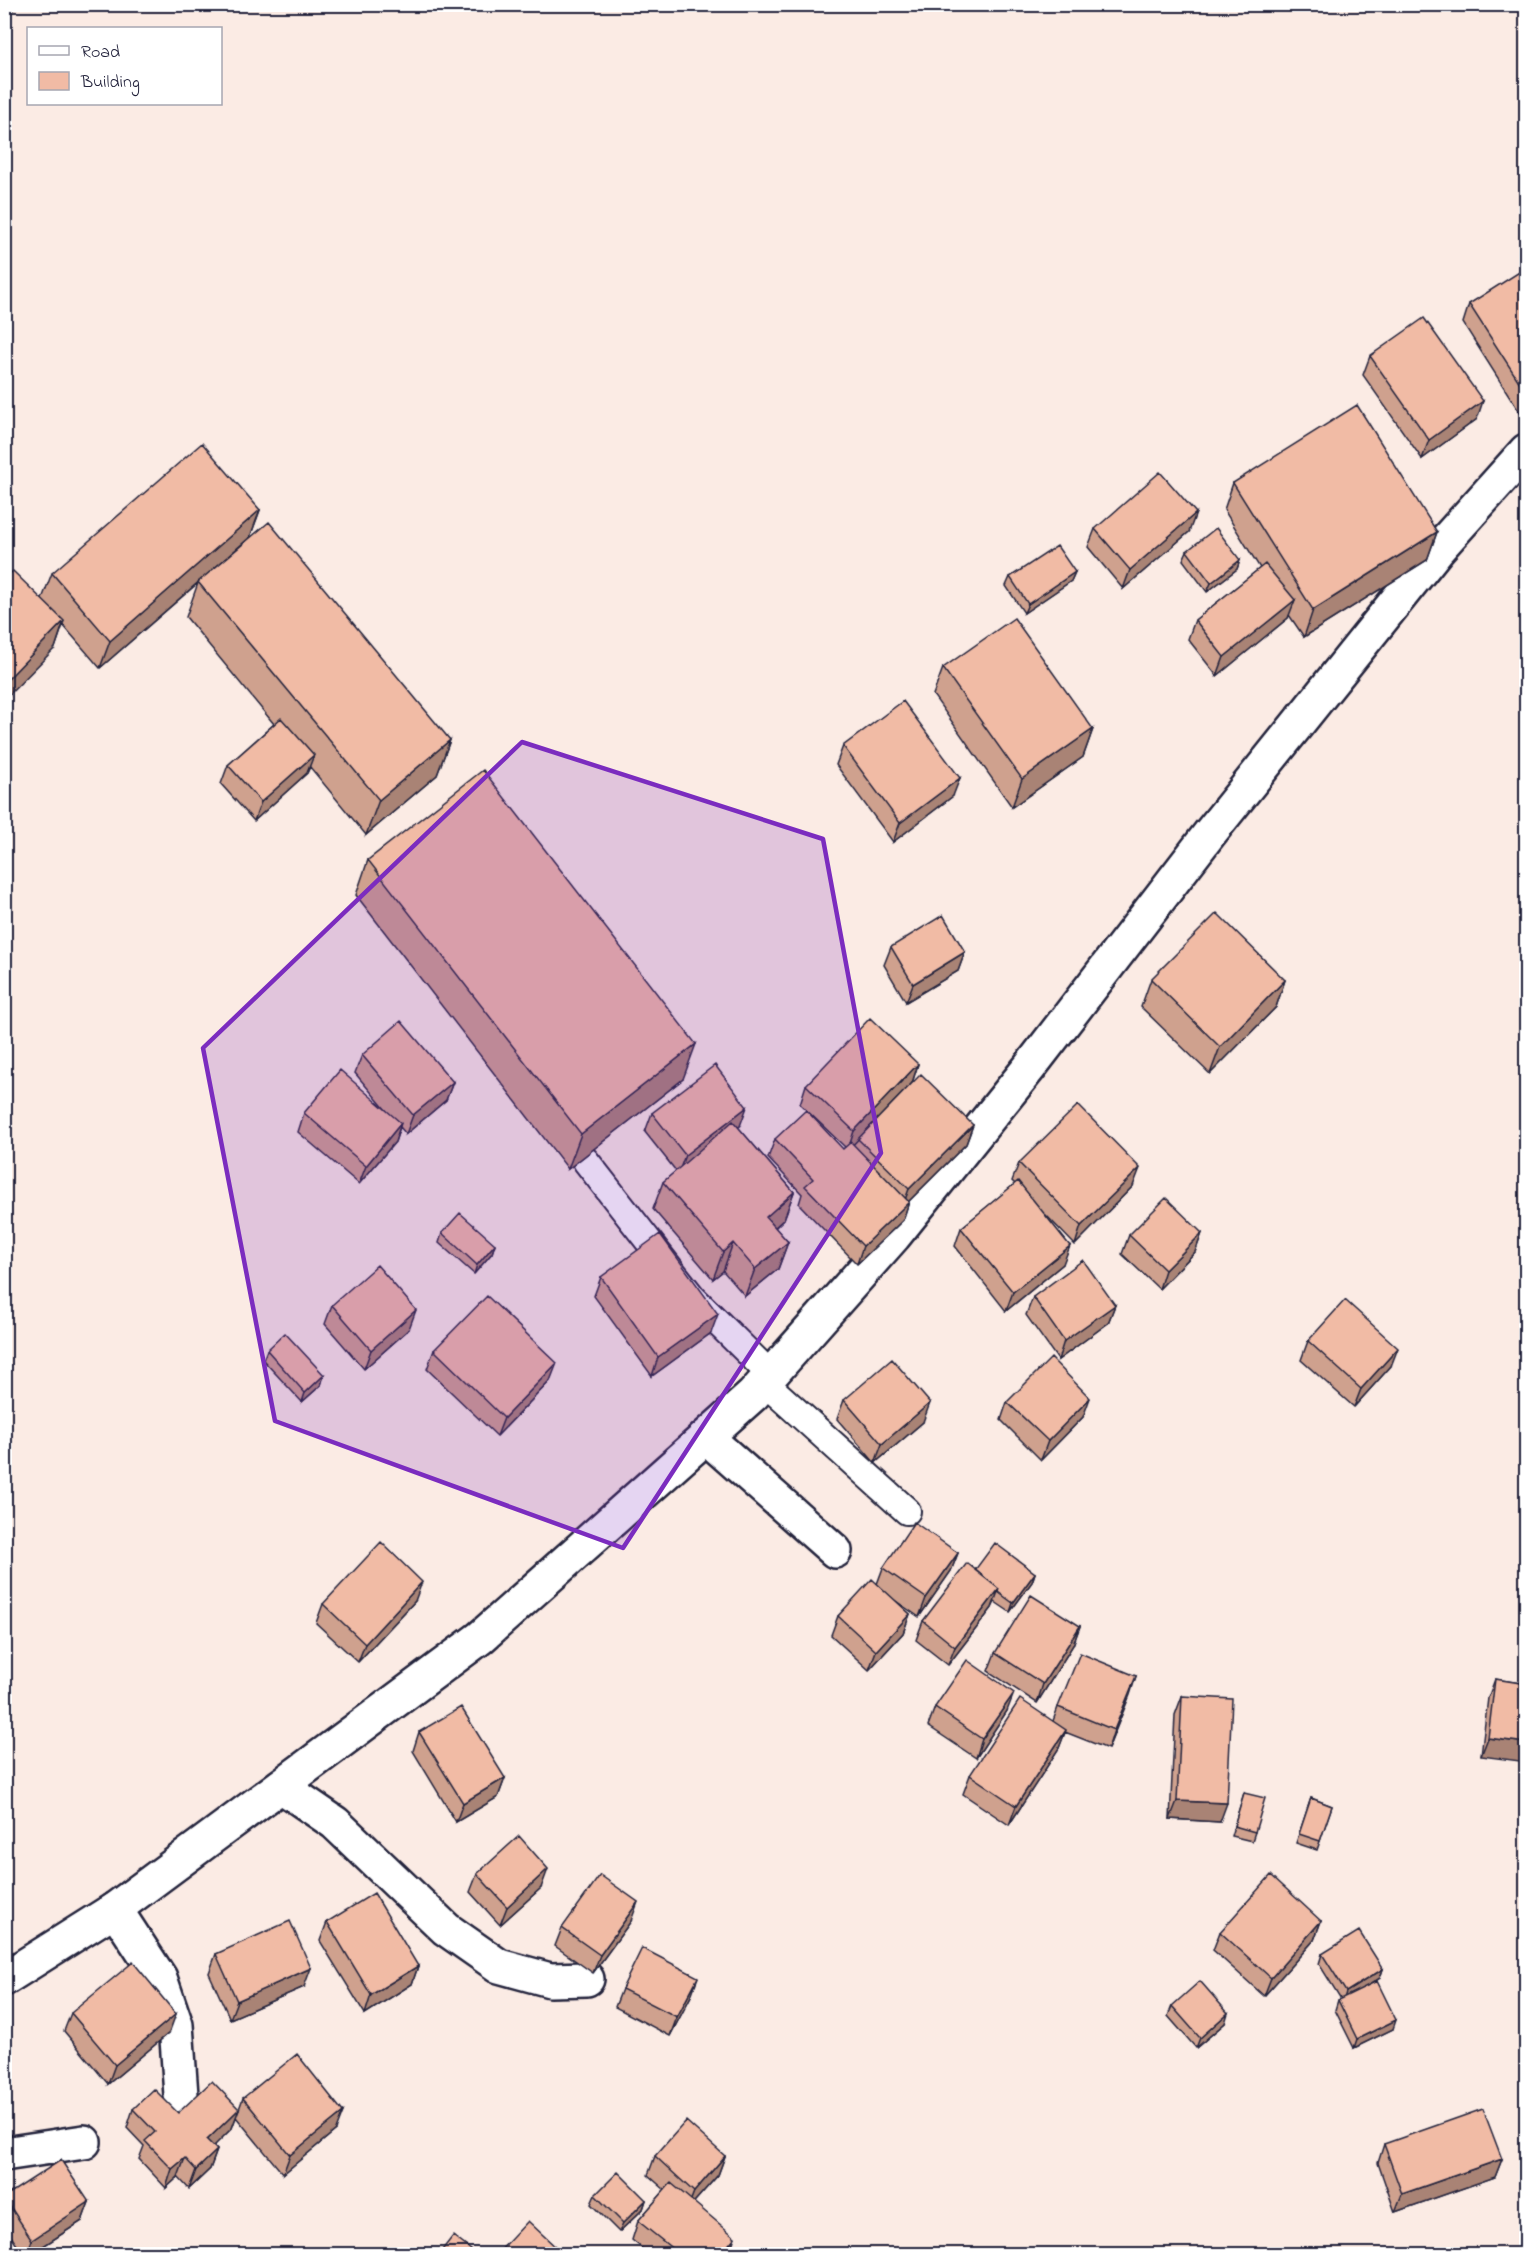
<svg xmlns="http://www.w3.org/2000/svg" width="1531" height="2259" font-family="'Indie Flower',sans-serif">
<rect width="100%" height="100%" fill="#fbebe4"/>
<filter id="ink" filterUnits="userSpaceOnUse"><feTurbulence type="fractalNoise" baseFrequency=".0167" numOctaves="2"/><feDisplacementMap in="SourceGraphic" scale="12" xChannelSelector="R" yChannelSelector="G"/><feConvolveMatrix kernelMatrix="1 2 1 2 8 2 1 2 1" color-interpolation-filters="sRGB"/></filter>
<g filter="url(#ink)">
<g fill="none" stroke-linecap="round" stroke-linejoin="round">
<defs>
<path id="lane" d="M586,1161L693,1298L771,1375
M764,1382L907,1511"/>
<path id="street" d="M706,1437L835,1551
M281,1786L335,1823L446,1929L499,1966L550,1980L587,1979
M115,1909L160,1978L176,2025L181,2095
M4,2154L84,2142"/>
<path id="secondary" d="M4,1979L115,1909L480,1638L753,1395L894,1236L1029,1068L1210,833L1438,549L1526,451"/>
</defs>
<!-- lane casing -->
<use href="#lane" stroke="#22223b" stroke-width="30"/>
<!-- street casing -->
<use href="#street" stroke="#22223b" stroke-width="38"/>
<!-- secondary casing -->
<use href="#secondary" stroke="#22223b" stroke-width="38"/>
<!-- lane -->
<use href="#lane" stroke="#fff" stroke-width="26"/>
<!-- street -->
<use href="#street" stroke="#fff" stroke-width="33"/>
<!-- secondary -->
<use href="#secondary" stroke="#fff" stroke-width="33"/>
</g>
<!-- wall -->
<path fill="#cfa18e" stroke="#22223b" stroke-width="1.5" d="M1527,273V413L1522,416L1463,323L1469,304Z
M1370,356L1477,419L1422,459L1363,375Z
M1233,483L1437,532L1427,560L1304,637L1289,615L1288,618L1217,676L1188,639L1195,620L1260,568L1224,510Z
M260,510L250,537L218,565L450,740L437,775L366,835L310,767L307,773L254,821L221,784L228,765L274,724L186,617L198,583L100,668L63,625L55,648L42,599L52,573Z
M1095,529L1189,532L1123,589L1088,547Z
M1187,551L1240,560L1237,569L1207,592L1183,560Z
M1075,572L1071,581L1024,613L1006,586L1010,577Z
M943,668L1093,729L1083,757L1012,807L933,695Z
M843,746L953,796L893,842L836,765Z
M368,860L683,1079L568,1169L356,895Z
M891,947L965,952L958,971L906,1002L884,965Z
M1151,979L1285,980L1276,1007L1210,1074L1141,1007Z
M362,1055L453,1082L446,1100L406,1134L400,1127L395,1142L359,1184L298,1132L304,1113L386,1110L355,1073Z
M918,1064L912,1083L873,1123L973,1125L966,1144L909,1201L903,1220L857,1264L799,1204L802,1194L768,1158L775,1139L843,1149L845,1147L800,1104L806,1085Z
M652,1113L740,1126L738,1127L794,1192L784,1219L775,1228L788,1242L778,1269L745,1296L723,1271L713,1279L653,1209L663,1182L676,1171L645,1132Z
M1019,1163L1133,1186L1075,1245L1045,1214L1063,1264L1006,1311L955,1246L961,1228L1015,1184L1012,1181Z
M442,1233L495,1244L492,1253L474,1274L439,1243Z
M1202,1233L1195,1252L1159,1289L1122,1254L1129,1235Z
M601,1277L711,1333L652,1376L594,1296Z
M1033,1297L1115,1305L1108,1323L1058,1360L1026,1315Z
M332,1305L409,1329L364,1369L325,1324Z
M1308,1341L1391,1366L1354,1407L1301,1360Z
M267,1350L324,1375L321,1385L302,1402L263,1360Z
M434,1350L550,1381L497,1436L427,1369Z
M844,1400L923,1422L875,1463L837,1419Z
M1007,1402L1083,1417L1041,1460L1001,1420Z
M958,1553L951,1571L919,1617L893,1599L910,1614L903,1633L869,1670L831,1635L838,1616L877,1584L883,1568Z
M975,1570L1035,1573L1032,1582L1010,1612L995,1602L992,1608L948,1665L916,1640L923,1621Z
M415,1601L358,1662L316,1623L323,1604Z
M1080,1626L1073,1645L1037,1703L988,1671L995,1653Z
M1136,1676L1108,1749L1065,1732L1059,1748L1009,1825L963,1794L970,1775L1053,1721L1058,1707Z
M1495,1679L1527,1684L1481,1756L1488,1698Z
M1182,1696L1220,1822L1170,1819L1175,1715Z
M935,1707L1007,1711L976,1758L928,1726Z
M419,1732L505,1778L498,1797L456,1822L413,1751Z
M1244,1793L1255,1832L1252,1841L1231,1836Z
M1311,1798L1332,1806L1317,1850L1296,1843Z
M477,1874L541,1888L500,1925L470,1892Z
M631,1921L593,1973L555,1946L562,1928Z
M1321,1921L1314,1940L1264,1996L1213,1950L1220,1932Z
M327,1922L418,1966L412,1984L365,2014L320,1941Z
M216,1954L304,1987L230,2019L209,1973Z
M1322,1954L1383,1969L1380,1978L1371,1984L1393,2029L1354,2048L1335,2010L1338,2000L1341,1999L1319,1964Z
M622,1989L691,1996L670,2036L615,2007Z
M1527,2001V2017L1522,2014Z
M1172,2006L1225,2023L1196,2048L1168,2016Z
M71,2013L169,2033L108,2084L64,2031Z
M243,2098L336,2130L283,2174L236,2117L232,2128L213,2146L217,2150L210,2169L189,2189L178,2177L166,2188L139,2159L144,2146L127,2128L133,2109L178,2113L239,2109Z
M1384,2144L1502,2159L1495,2177L1395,2212L1378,2163Z
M655,2156H725L718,2175L694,2202L729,2254H649L632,2240L638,2221L665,2190L648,2175Z
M595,2195L646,2200L643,2209L619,2232L591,2204Z
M4,2197L89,2202L82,2221L31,2254H23L4,2226Z"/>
<!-- shaded-wall -->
<path fill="#a98374" stroke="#22223b" stroke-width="1.5" d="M4,4H18L17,6L4,17Z
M1483,401L1477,419L1422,459L1429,440Z
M1527,404V413L1522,416Z
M260,510L250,537L100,668L110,641Z
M1196,513L1189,532L1123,589L1130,570Z
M1437,532L1427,560L1304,637L1313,610Z
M1240,560L1237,569L1207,592L1211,583Z
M1075,572L1071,581L1024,613L1028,604Z
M1295,600L1288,618L1217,676L1224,657Z
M64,621L55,648L4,700V683Z
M1093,729L1083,757L1012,807L1022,779Z
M450,740L437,775L366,835L379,800Z
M314,755L307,773L254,821L261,802Z
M960,778L953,796L893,842L900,823Z
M965,952L958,971L906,1002L913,984Z
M1285,980L1276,1007L1210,1074L1220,1047Z
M696,1044L683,1079L568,1169L581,1134Z
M918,1064L912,1083L848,1150L854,1131Z
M453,1082L446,1100L406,1134L413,1115Z
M747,1107L740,1126L678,1174L685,1155Z
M401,1123L395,1142L359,1184L366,1166Z
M973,1125L966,1144L902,1208L909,1189Z
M1140,1168L1133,1186L1075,1245L1081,1226Z
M794,1192L784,1219L756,1244L766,1217Z
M909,1202L903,1220L857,1264L863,1246Z
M1202,1233L1195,1252L1159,1289L1165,1270Z
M788,1242L778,1269L745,1296L755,1269Z
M733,1243L723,1271L713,1279L723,1252Z
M495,1244L492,1253L474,1274L477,1265Z
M1070,1246L1063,1264L1006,1311L1013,1292Z
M1115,1305L1108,1323L1058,1360L1064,1341Z
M416,1310L409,1329L364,1369L371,1350Z
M718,1314L711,1333L652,1376L658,1357Z
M1398,1348L1391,1366L1354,1407L1361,1389Z
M557,1363L550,1381L497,1436L504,1418Z
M324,1375L321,1385L302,1402L305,1393Z
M1090,1398L1083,1417L1041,1460L1048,1441Z
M930,1403L923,1422L875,1463L882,1444Z
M958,1553L951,1571L919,1617L926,1598Z
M1035,1573L1032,1582L1010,1612L1013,1603Z
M422,1582L415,1601L358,1662L365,1644Z
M999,1589L992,1608L948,1665L955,1647Z
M910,1614L903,1633L869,1670L876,1651Z
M1080,1626L1073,1645L1037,1703L1043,1684Z
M1136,1676L1130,1695L1108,1749L1114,1730Z
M1014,1693L1007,1711L976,1758L982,1739Z
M1066,1730L1059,1748L1009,1825L1016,1806Z
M1488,1738L1527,1743V1762L1481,1756Z
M505,1778L498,1797L456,1822L463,1803Z
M1177,1801L1227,1803L1220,1822L1170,1819Z
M548,1869L541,1888L500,1925L507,1907Z
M638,1902L631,1921L593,1973L600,1955Z
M1321,1921L1314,1940L1264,1996L1271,1978Z
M418,1966L412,1984L365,2014L371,1995Z
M311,1968L304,1987L230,2019L237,2001Z
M1383,1969L1380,1978L1343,2002L1346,1992Z
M698,1977L691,1996L670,2036L677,2017Z
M1228,2013L1225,2023L1196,2048L1200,2038Z
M176,2014L169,2033L108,2084L115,2065Z
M1396,2020L1393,2029L1354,2048L1357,2039Z
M239,2109L232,2128L201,2159L207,2140Z
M343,2112L336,2130L283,2174L290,2155Z
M217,2150L210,2169L189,2189L196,2170Z
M725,2156L718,2175L687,2210L694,2192Z
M185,2158L178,2177L166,2188L172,2169Z
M1502,2159L1495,2177L1395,2212L1402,2194Z
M646,2200L643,2209L619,2232L623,2223Z
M89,2202L82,2221L31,2254H27L32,2240Z
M735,2237L729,2254H721Z"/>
<!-- building -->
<path fill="#f1bba5" stroke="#22223b" stroke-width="1.5" d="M1524,269L1527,273V394L1469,304Z
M1424,318L1483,401L1429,440L1370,356Z
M1357,405L1437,532L1313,610L1233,483Z
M202,443L260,510L110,641L52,573Z
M1160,472L1196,513L1130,570L1095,529Z
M269,522L450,740L379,800L198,582Z
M1216,528L1240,560L1211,583L1187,551Z
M1057,546L1075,572L1028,604L1010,577Z
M1265,564L1295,600L1224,657L1195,620Z
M13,571L64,621L4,683V579Z
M1014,618L1093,729L1022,779L943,668Z
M903,701L960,778L900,823L843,746Z
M281,718L314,755L261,802L228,765Z
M483,770L696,1044L581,1134L368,860Z
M1217,913L1285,980L1220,1047L1151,979Z
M943,915L965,952L913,984L891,947Z
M870,1018L918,1064L854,1131L806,1085Z
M401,1021L453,1082L413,1115L362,1055Z
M715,1065L747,1107L685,1155L652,1113Z
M340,1070L401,1123L366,1166L304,1113Z
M921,1074L973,1125L909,1189L858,1139Z
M1078,1105L1140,1168L1081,1226L1019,1163Z
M806,1110L843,1149L851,1142L909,1202L863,1246L805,1186L813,1179L775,1139Z
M733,1121L794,1192L766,1217L788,1242L755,1269L733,1243L723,1252L663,1182Z
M1018,1181L1070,1246L1013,1292L961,1228Z
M1166,1198L1202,1233L1165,1270L1129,1235Z
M460,1213L495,1244L477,1265L442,1233Z
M660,1234L718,1314L658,1357L601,1277Z
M1083,1260L1115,1305L1064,1341L1033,1297Z
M377,1265L416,1310L371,1350L332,1305Z
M487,1296L557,1363L504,1418L434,1350Z
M1345,1300L1398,1348L1361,1389L1308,1341Z
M285,1333L324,1375L305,1393L267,1350Z
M1051,1358L1090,1398L1048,1441L1007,1402Z
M892,1359L930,1403L882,1444L844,1400Z
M914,1522L958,1553L926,1598L883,1568Z
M381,1542L422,1582L365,1644L323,1604Z
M995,1543L1035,1573L1013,1603L998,1592L999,1589L975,1570Z
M967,1563L999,1589L955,1647L923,1621Z
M872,1579L910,1614L876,1651L838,1616Z
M1031,1595L1080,1626L1043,1684L995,1653Z
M1080,1653L1136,1676L1114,1730L1058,1707Z
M967,1660L1014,1693L982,1739L935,1707Z
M1495,1679L1527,1684V1743L1488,1738Z
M1182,1696L1232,1699L1227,1803L1177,1801Z
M1020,1699L1066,1730L1016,1806L970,1775Z
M461,1707L505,1778L463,1803L419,1732Z
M1244,1793L1265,1798L1255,1832L1234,1826Z
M1311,1798L1332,1806L1320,1841L1299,1834Z
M519,1836L548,1869L507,1907L477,1874Z
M600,1875L638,1902L600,1955L562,1928Z
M1271,1875L1321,1921L1271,1978L1220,1932Z
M374,1893L418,1966L371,1995L327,1922Z
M290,1921L311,1968L237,2001L216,1954Z
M1359,1931L1383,1969L1346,1992L1322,1954Z
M642,1948L698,1977L677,2017L622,1989Z
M133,1962L176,2014L115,2065L71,2013Z
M1200,1981L1228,2013L1200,2038L1172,2006Z
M1377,1981L1396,2020L1357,2039L1338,2000Z
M297,2054L343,2112L290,2155L243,2098Z
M212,2081L239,2109L207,2140L217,2150L196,2170L185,2158L172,2169L145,2141L155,2132L133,2109L154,2089L178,2113Z
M1483,2109L1502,2159L1402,2194L1384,2144Z
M686,2121L725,2156L694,2192L655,2156Z
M61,2160L89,2202L32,2240L4,2197Z
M618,2172L646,2200L623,2223L595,2195Z
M671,2183L735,2237L721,2254H679L638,2221Z
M528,2221L559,2250L555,2254H497Z
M453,2236L476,2254H439Z"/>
</g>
<!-- marked area -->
<path fill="#7b2cbf" fill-opacity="0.2" stroke="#7b2cbf" stroke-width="4.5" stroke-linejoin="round" d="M522,742L823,839L881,1153L623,1548L275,1421L203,1048Z"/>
<!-- margin -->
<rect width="1531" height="2259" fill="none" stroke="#fff" stroke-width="24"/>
<rect x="12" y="12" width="1507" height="2235" fill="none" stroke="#22223b" stroke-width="2" filter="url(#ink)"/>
<!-- legend -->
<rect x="27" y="27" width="195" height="78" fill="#ffffff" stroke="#a7a7b1" stroke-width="1.5"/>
<rect x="39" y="46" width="30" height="9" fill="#ffffff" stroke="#a7a7b1" stroke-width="1.5"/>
<text x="81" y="57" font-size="18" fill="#22223b">Road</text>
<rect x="39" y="72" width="30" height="18" fill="#f1bba5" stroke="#a7a7b1" stroke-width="1.5"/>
<text x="81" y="87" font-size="18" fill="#22223b">Building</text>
</svg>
